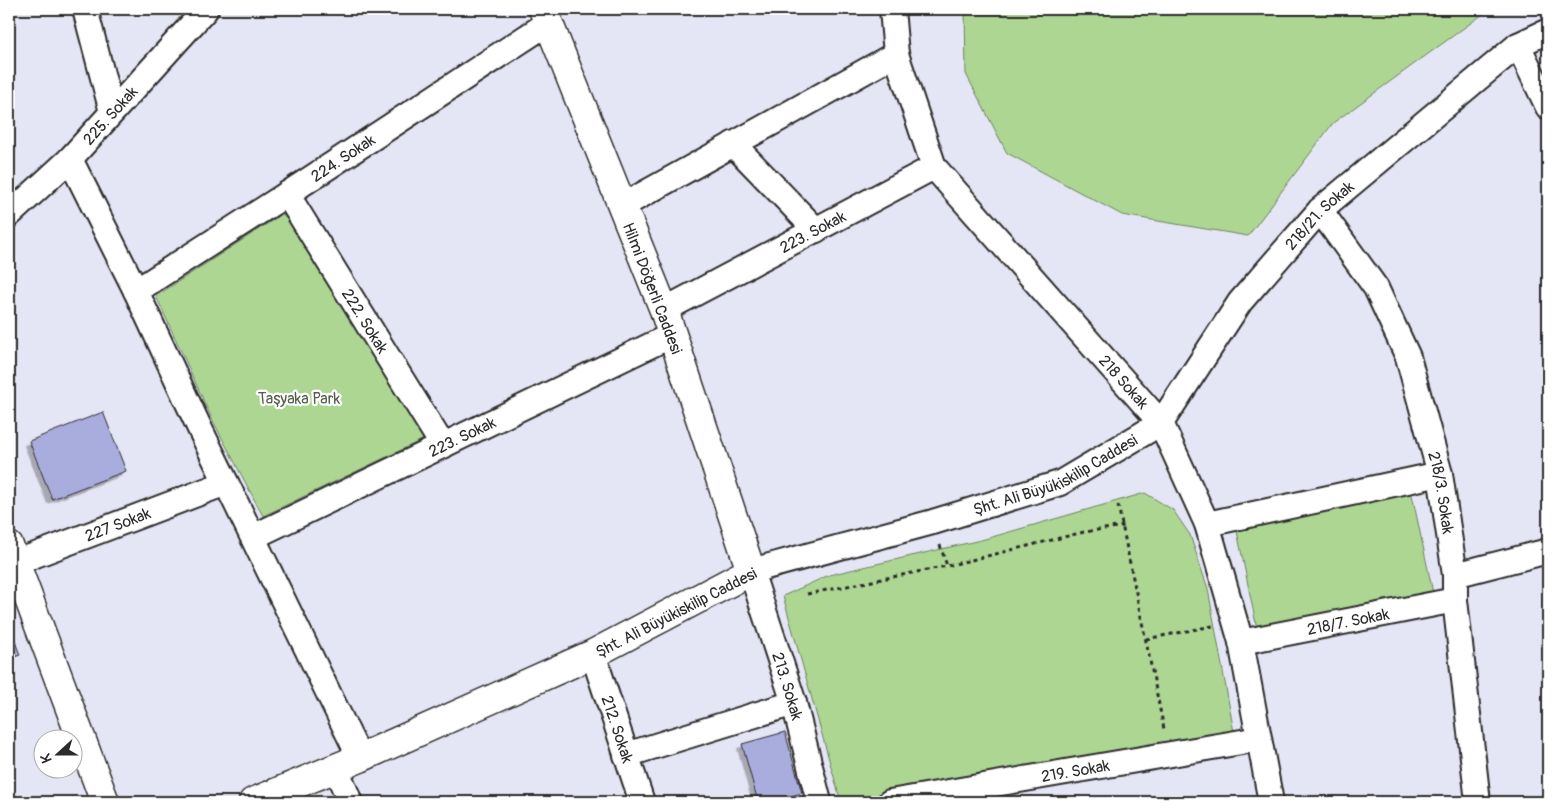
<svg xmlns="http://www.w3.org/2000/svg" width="1557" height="811" font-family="Pangolin,sans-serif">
<defs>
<filter id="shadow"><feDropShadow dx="-4.5" dy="4.5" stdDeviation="0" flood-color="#0004"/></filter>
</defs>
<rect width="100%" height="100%" fill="#e5e6f5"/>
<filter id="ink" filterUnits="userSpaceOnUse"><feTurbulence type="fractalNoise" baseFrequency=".02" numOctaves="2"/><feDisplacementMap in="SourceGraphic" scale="10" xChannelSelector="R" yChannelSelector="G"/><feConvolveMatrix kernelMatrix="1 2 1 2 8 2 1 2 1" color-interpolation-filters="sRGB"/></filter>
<g filter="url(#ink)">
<!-- green -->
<path fill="#add693" stroke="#6c805f" d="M965,9H1490L1333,123L1248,236L1122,215L1007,153L966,74Z
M287,211L424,439L263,516L212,419L156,296Z
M1411,490L1433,593L1257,629L1236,526Z
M1145,493L1173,510L1190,535L1208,589L1234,732L971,781L870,802H841L783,596L829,575L985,539Z"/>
<!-- building -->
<path fill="#a9adde" stroke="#2b2b2b" filter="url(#shadow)" d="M103,412L126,471L52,499L29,441Z
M9,625L20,655L9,659Z
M785,732L802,793L768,802H758L742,744Z"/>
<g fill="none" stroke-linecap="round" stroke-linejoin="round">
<defs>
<g id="street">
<path d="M85,9L112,112"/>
<path id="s1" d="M892,9L896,54L934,167L1161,423L1207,524L1241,642L1271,802"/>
<path d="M1518,45L1548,107"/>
<path d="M733,144L816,230"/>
<path d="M70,159L136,291L200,429L360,758"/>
<path id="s2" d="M287,194L443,446"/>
<path d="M622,206L896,54"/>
<path id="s3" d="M1320,210L1376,288L1408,357L1440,474L1455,575V600L1478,802"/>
<path id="s4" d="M9,215L70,159L206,9"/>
<path id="s5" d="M136,291L287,194L548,23"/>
<path id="s6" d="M664,310L934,167"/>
<path d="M1207,524L1440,474"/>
<path id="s7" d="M253,537L672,335"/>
<path id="s8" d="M9,565L226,483"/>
<path d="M1455,575L1548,551"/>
<path id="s9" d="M1241,642L1455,600"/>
<path id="s10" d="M593,654L642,802"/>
<path d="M626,755L794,703"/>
<path d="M336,768L350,802"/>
<path id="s11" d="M819,802L794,703L751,571L933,522L1060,483L1161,423L1240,302L1320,210L1518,45L1548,31"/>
<path id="s12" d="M890,802L1259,739"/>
</g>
<path id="secondary" d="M253,802L360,758L593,654L751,571L664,310L543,9"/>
<path id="primary" d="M9,546L105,802"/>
</defs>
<!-- street casing -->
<use href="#street" stroke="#2b2b2b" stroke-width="28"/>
<!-- secondary casing -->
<use href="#secondary" stroke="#2b2b2b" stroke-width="31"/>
<!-- primary casing -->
<use href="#primary" stroke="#2b2b2b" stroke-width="31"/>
<!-- path -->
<path stroke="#2b2b2b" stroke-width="3" stroke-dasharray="4 4" stroke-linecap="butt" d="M1118,505L1164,729
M940,545L947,566
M807,594L947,566L1084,532L1124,526
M1146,639L1213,626"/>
<!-- street -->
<use href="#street" stroke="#fff" stroke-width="24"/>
<!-- secondary -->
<use href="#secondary" stroke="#fff" stroke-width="28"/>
<!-- primary -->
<use href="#primary" stroke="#fff" stroke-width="28"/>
</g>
</g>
<g text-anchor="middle" stroke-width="4.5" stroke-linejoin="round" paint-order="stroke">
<!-- street labels -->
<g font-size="16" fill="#2b2b2b" stroke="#fff">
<text dy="6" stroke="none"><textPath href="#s4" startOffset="142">225. Sokak</textPath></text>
<text dy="6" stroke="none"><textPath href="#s5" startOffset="246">224. Sokak</textPath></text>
<text dy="6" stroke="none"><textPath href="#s11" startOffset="942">218/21. Sokak</textPath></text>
<text dy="6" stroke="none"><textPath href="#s6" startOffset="168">223. Sokak</textPath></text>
<text transform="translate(653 288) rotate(69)" y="6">Hilmi Döğerli Caddesi</text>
<text dy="6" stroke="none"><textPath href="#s2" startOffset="149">222. Sokak</textPath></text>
<text dy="6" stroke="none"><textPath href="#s1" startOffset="451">218 Sokak</textPath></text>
<text dy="6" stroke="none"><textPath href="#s7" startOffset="232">223. Sokak</textPath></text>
<text dy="6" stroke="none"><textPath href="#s11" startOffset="561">Şht. Ali Büyükiskilip Caddesi</textPath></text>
<text dy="6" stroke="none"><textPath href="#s3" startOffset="312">218/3. Sokak</textPath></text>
<text dy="6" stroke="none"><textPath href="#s8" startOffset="116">227 Sokak</textPath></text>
<text transform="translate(676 612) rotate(-27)" y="6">Şht. Ali Büyükiskilip Caddesi</text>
<text dy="6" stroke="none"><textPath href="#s9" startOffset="109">218/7. Sokak</textPath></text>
<text transform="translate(788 686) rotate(73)" y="6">213. Sokak</text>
<text dy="6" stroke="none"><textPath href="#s10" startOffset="79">212. Sokak</textPath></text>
<text dy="6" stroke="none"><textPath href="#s12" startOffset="188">219. Sokak</textPath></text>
</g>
<!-- park labels -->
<g font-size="16" fill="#525e4a" stroke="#fff">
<text x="299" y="404">Taşyaka Park</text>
</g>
</g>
<!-- margin -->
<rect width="1557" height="811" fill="none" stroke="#fff" stroke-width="30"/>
<rect x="15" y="15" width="1527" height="781" fill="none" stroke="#2b2b2b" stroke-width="2" filter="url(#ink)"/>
<!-- north arrow -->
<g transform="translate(58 754) rotate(249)"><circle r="24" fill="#ffffff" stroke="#aaaaaa"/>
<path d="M0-4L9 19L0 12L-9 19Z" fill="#2b2b2b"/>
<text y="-8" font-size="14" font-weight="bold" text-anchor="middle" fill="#2b2b2b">K</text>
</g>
</svg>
